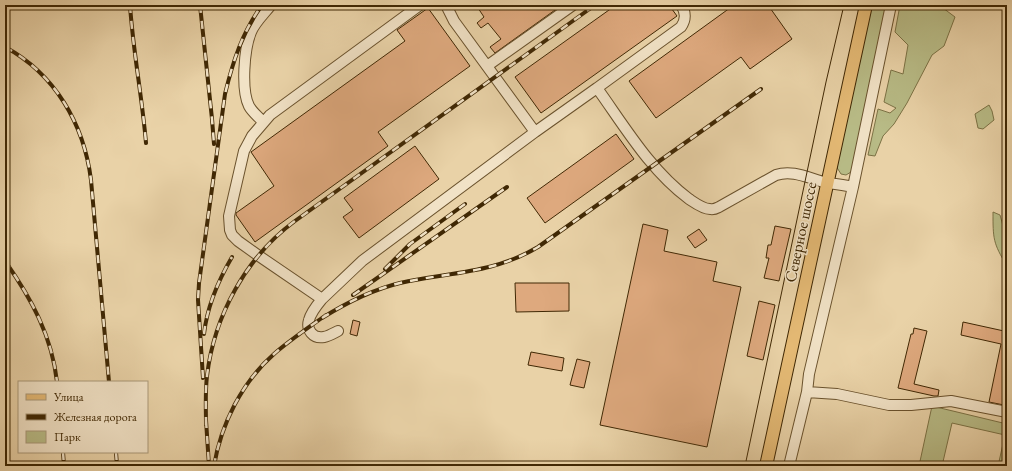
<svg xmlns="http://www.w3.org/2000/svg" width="1012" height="471" font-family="'EB Garamond',serif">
<rect width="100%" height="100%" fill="#e9d2a7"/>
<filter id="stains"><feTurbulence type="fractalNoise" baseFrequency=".005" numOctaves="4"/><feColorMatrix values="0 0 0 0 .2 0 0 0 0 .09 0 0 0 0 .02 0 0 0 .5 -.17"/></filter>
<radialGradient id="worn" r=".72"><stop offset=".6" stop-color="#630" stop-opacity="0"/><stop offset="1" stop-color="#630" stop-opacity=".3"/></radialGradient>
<!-- green -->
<path fill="#b8bb86" stroke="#7c7245" d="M871,5H887L855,165L851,172L846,175L841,174L836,166Z
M900,5H939L955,17L944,46L932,55L907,103L894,124L883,136L875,156L868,155L878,109L890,113L896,108L884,102L891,70L903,74L908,45L895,32Z
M989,105L992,111L994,120L983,129L978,128L975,114Z
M993,212L1000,215L1005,233H1007V266C993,243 993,239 993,212Z
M932,406L1007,424V466H998L1005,435L952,423L942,466H919Z"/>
<!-- building -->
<path fill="#dea97e" stroke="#402804" d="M476,5H562L495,53L490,47L501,39L488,23L481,28L477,23L484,17Z
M616,5H669L677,16L541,113L515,77Z
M734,5H768L792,39L750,69L741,57L656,118L629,81Z
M428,8L470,66L378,132L388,146L255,242L236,215V213L274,186L251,152L405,41L397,30Z
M616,134L634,159L545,223L527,198Z
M415,146L439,179L359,238L343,217L353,210L344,198Z
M643,224L668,230L664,251L717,262L713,281L741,287L707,447L600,425Z
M775,226L791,229L779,281L764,278L769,258H766L768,245H771Z
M699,229L707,240L695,248L687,237Z
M515,283H569V311L516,312Z
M759,301L775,305L763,360L747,356Z
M353,320L360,322L357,336L350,334Z
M963,322L1004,331V330H1007V389L1004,405L989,402L1001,344L961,335Z
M914,328L927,331L914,384L939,390L938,396H934L898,388L911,334H913Z
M531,352L564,358L562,371L528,365Z
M577,359L590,362L584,388L570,385Z"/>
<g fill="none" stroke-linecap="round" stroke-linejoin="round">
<defs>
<path id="minor" d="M420,5L270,115L252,136L244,151L229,216L230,230L232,235L238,241L259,256L322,299L362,261L535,132L597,88C625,127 650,170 689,199C695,203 703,209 710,209C714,210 717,208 719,207L776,175C793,169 810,179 828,183C836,184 844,185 853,187
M446,5L454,21L535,132
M487,66L573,5
M597,88L681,27C686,20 686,12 681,5
M263,122C259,117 252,112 249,106C241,90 244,49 251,32C255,22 264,14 271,5
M322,299C317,305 311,312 309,320C306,330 313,339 324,337C329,336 334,333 338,331
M807,392L837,394L889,405H911L951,401L1007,412
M789,466L807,392L809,374L853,187L891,5"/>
<path id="major" d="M766,466L866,5"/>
</defs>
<!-- minor casing -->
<use href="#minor" stroke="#6a522d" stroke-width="12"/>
<!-- major casing -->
<use href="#major" stroke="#402804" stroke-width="14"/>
<!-- minor -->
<use href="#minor" stroke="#f1e2c6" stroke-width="10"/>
<!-- major -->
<use href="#major" stroke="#e4b974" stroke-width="12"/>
<!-- tram -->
<path stroke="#402804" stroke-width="1" d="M745,466L826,82L844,5"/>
<defs>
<path id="rail" d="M130,5C133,51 142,96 146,143
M200,5L212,119L214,144
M5,47C55,74 84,124 91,180L109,382
M5,261C31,298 52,336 57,382
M385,269L410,244L465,204
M353,295L507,187
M322,318C346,303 371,290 400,283C449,272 493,274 538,247L761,89
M204,334C207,307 218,281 232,257
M203,378L198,300L199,283L225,94C233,61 242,33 262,5
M206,420L209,466
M206,425C206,409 205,393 207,376C214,316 246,257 295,221L595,5
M63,452L64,466
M116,452L117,466
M214,466C221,424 242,382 274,354C290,340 308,328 326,315"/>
</defs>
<!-- rail casing -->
<use href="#rail" stroke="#402804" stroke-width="4"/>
<!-- rail -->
<use href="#rail" stroke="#f1e2c6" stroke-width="2.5" stroke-dasharray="8" stroke-linecap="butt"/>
</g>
<g text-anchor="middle" stroke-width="3" stroke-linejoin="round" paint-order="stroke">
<!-- street labels -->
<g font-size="16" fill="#402804" stroke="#f1e2c6">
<text transform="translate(800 232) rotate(-78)" y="6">Северное шоссе</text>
</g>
</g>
<!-- margin -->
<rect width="1012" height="471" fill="none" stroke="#e9d2a7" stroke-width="20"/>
<rect x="6" y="6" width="1000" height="459" fill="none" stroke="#402804" stroke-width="2"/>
<rect x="10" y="10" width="992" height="451" fill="none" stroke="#402804"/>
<!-- legend -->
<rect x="18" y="381" width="130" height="72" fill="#f1e2c6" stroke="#aa9878"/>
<rect x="26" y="394" width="20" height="6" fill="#e4b974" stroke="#aa9878"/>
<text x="54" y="401" font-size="12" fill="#402804">Улица</text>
<rect x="26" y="414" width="20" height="6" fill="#402804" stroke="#aa9878"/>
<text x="54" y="421" font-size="12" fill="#402804">Железная дорога</text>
<rect x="26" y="431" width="20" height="12" fill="#b8bb86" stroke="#aa9878"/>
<text x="54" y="441" font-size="12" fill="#402804">Парк</text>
<rect width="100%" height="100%" filter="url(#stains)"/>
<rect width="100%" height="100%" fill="url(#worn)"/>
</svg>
